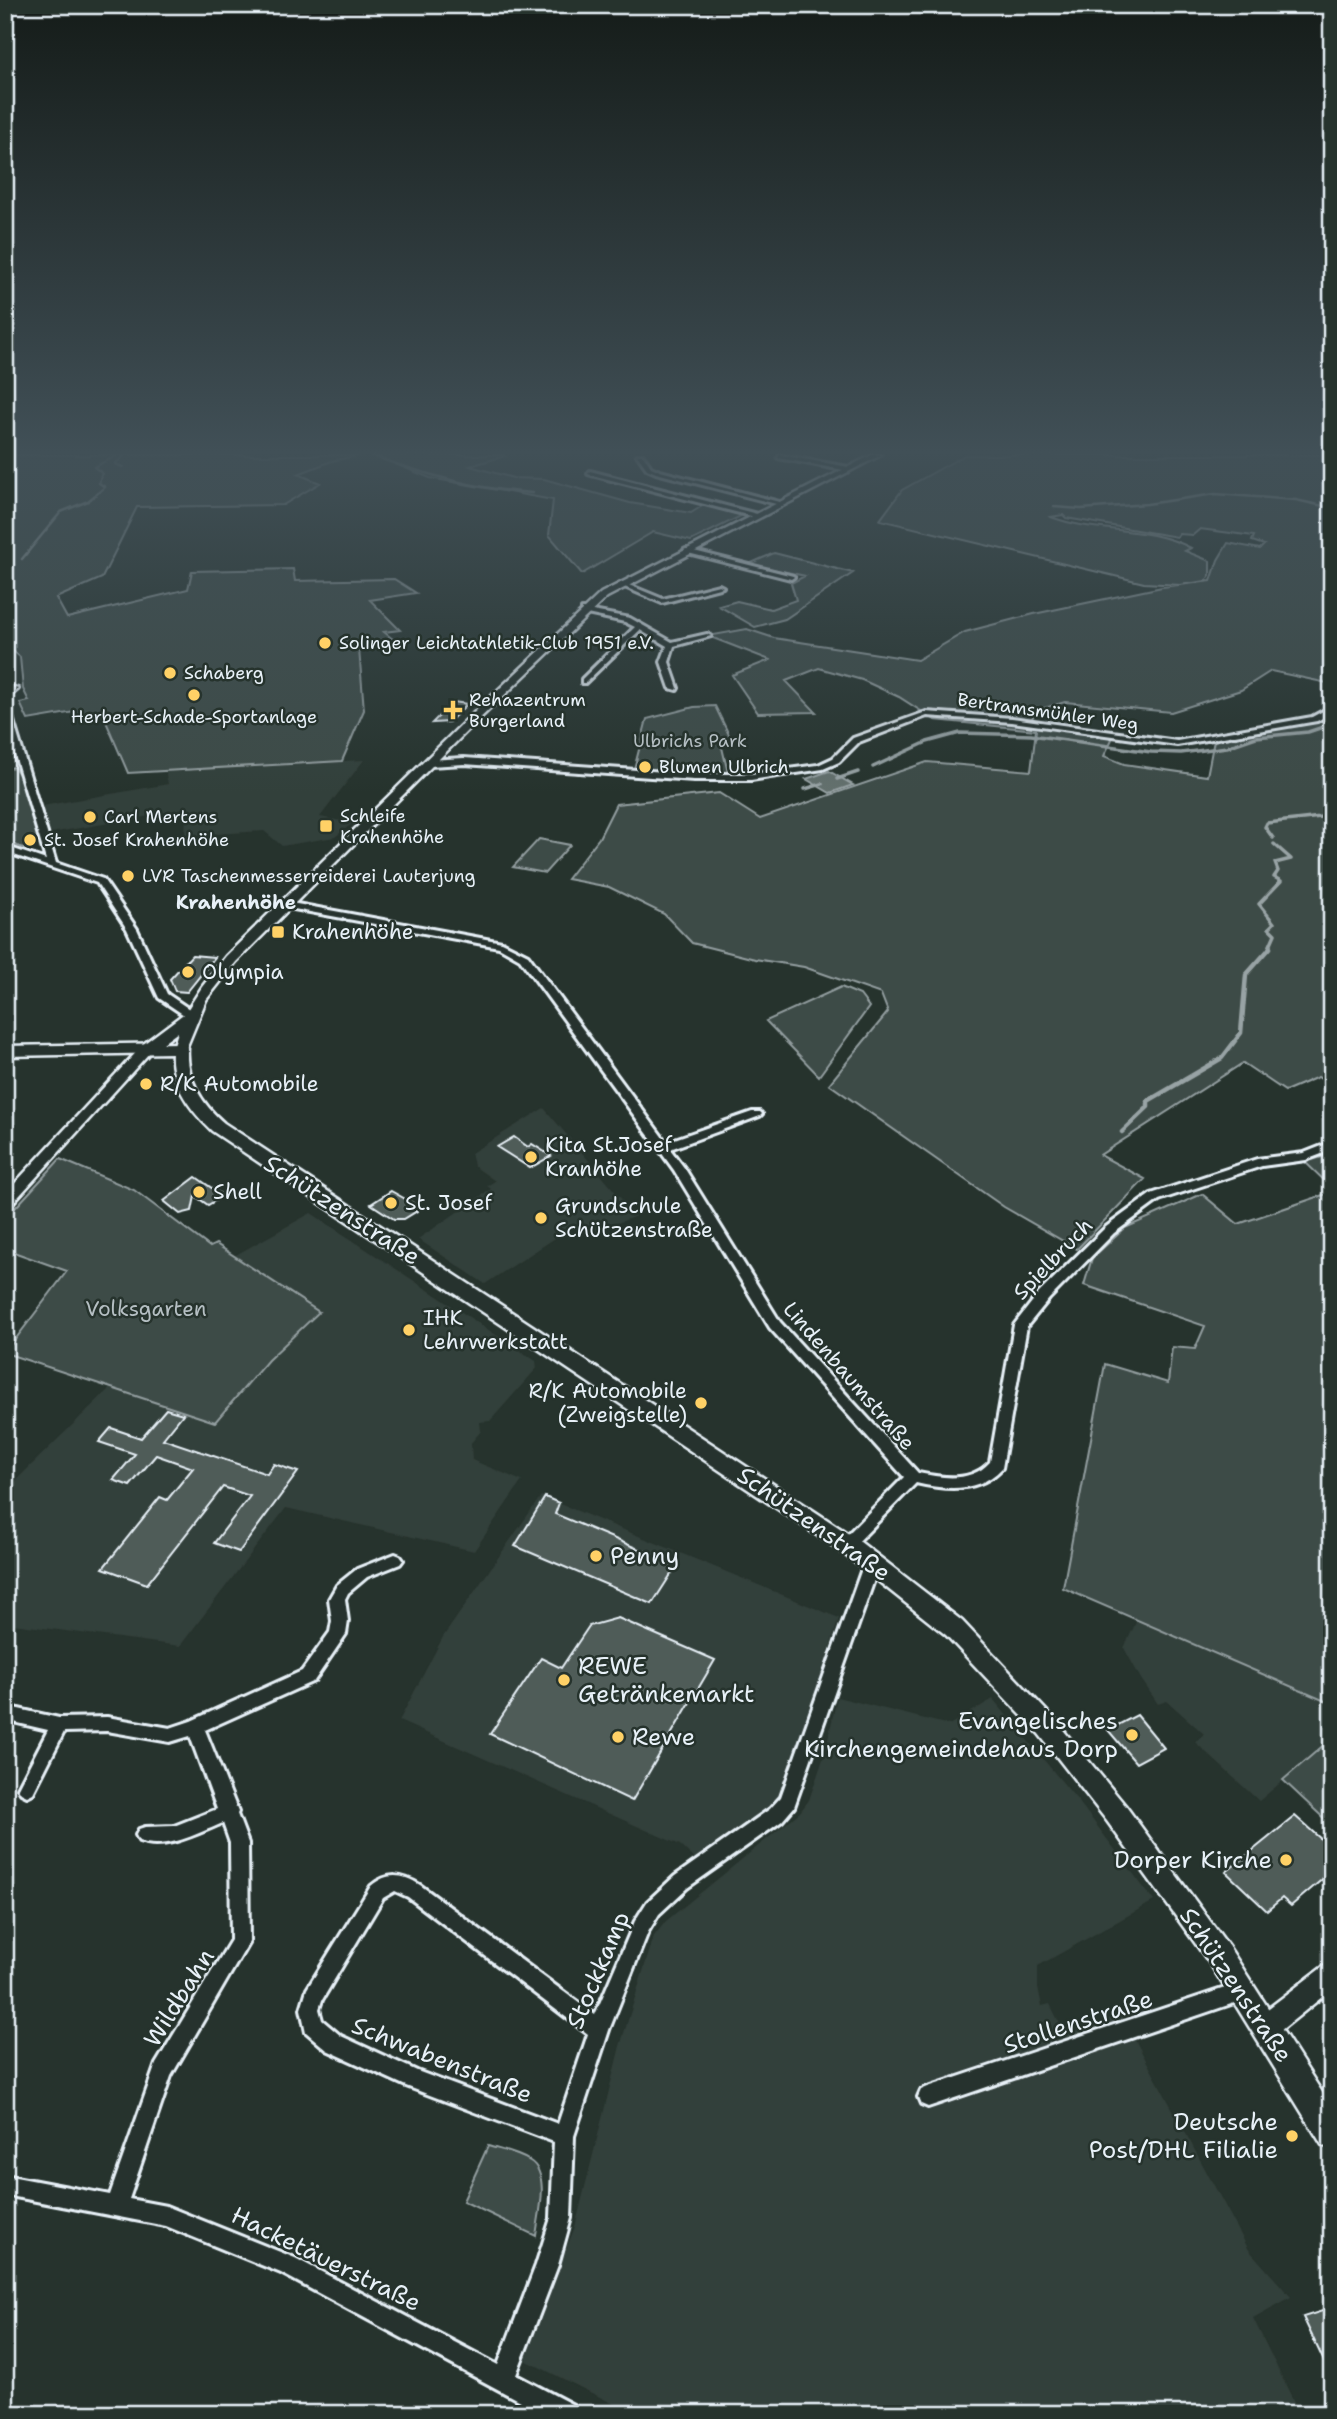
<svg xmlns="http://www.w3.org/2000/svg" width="1337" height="2419" font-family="'Shantell Sans',sans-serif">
<rect width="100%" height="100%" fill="#26332d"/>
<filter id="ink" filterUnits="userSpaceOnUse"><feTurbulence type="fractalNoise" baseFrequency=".0143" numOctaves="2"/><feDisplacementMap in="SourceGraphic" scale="14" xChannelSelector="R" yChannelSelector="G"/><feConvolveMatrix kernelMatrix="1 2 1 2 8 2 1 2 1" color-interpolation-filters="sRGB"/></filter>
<g filter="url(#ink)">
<!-- built -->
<path fill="#333f3a" d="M364,760L320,817L353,823L335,837L282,846L264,831L185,836L186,810L45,834L36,807L168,784L165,770Z
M544,1108L636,1216L589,1234L575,1225L485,1284L418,1239L491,1189L487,1186L495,1181L474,1166L471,1153Z
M311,1213L536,1361L537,1368L490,1421L480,1422L481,1431L471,1443L472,1460L522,1481L474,1551L286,1508L180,1646L5,1623V1498L10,1486L110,1388L215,1422L268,1360L318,1312L234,1256Z
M541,1496L839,1618L788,1785L765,1813L697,1861L680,1845L399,1721L443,1637Z
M1137,1620L1332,1704V1739L1259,1801L1195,1742L1204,1734L1167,1701L1158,1704L1141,1679L1124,1648Z
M837,1697L949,1725L993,1699L1079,1802L1154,1901L1038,1966V1988L1042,2006L1050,2004L1065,2034L1121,2014L1249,2250L1291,2297L1253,2318L1300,2414H634L521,2358L575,2227L620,2046L654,1936L666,1921L800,1812L809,1800L825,1753Z"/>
<!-- green -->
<path fill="#3e4b47" stroke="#939ea0" stroke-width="2" d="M5,455H361L332,461L298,474L320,483L283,505L137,507L102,578L56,598L67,618L188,589L192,571L293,569L295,581L394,579L416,593L370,600L400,630L384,632L394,640L359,649L364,710L342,761L128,773L102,712L76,716L74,712L28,720L20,703L29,701L23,689L20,657L5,644Z
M373,455H503L505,456L470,466L513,478L544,479L630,503L691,513L707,503L745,514L691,541L653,532L582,574L549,535L553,500L430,478Z
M965,455H1332V684L1271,671L1241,690L1171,712L1065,702L1037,710L1029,723L1113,737L1104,756L1124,764L1207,776L1214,740L1316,721L1332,712V1086L1318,1077L1285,1091L1243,1063L1100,1155L1145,1179L1077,1249L1004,1207L829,1084L888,1012L881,994L804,967L755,959L692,943L664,914L609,887L567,879L599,838L616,804L719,793L760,819L927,762L1031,771L1036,730L935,720L899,697L862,680L819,668L786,681L816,712L758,713L732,675L770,660L708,636L747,629L774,638L917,660L965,632L1034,614L1162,587L1211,581L1218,560L1228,543L1260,549L1264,545L1252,541L1254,536L1200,529L1193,535L1179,534L1177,537L1066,518L1063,515L1051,517C1096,534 1147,525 1191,548L1185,551L1210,561V575L1206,581L1180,585L1144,583L880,520L902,490Z
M774,553L853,573L785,619L755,627L719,606L737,601L771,609L796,600L791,583L805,576L749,564Z
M715,706L732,741L721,743L728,773L634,769L647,719L694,707Z
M14,767L20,776L43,841L23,848L5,842V769Z
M539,839L570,845L545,873L513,867Z
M841,987L860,995L869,1007L819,1076L766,1021Z
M1332,1154V1188L1305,1162Z
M60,1159L134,1190L210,1247L216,1244L319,1312L268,1360L215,1422L5,1353L67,1271L5,1249V1219Z
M1332,1192V1704L1063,1588L1105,1364L1168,1383L1172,1347L1195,1349L1205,1326L1084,1285L1092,1258L1125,1228L1202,1194L1238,1224Z
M1332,1738V1826L1283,1780Z
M488,2146C501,2150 518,2153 530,2161C551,2174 538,2217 536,2236L463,2201Z"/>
<!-- water -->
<path fill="#636f6d" stroke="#98a3a5" stroke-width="2" d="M829,771L853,785L830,793L806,779Z"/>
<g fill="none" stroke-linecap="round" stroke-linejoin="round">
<!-- stream-far2 -->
<path stroke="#98a3a5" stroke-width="2.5" d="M370,455C424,474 475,489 532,493
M123,467L115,464L125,455
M1054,507L1081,509L1147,504L1215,494L1296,500L1332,508
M22,559L61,512L88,501L105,487L99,483L102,473L94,467L118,455"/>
<!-- stream-far1 -->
<path stroke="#98a3a5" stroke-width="3.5" d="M873,767L927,742L960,733L1031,735L1151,752L1181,753L1227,747L1256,737L1308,732L1332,724
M837,779L858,772
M805,789L822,784
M1273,838L1265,827L1267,823L1321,817L1332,807
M1268,950L1275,934L1269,928L1274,923L1259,904L1281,881L1274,877L1278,871L1275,863L1291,859L1274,844"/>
<!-- stream -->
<path stroke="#98a3a5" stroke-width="4.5" d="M1122,1132L1148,1107V1101L1222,1058L1241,1033L1246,975L1270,948"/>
</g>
<!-- building -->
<path fill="#505c59" stroke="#e8f1f8" stroke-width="2" d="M453,702L467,704L449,722L432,723Z
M192,955L215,957L187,992L175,991L170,979Z
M514,1137L528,1147L532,1144L551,1156L530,1168L497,1147Z
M196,1177L223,1196L208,1205L195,1196L192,1211L180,1214L164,1201Z
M391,1191L418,1206L413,1209L417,1211L404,1219H394L371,1204Z
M166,1409L183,1414L163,1439L267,1474L274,1464L298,1472L239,1552L214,1543L250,1496L223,1487L147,1584L103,1568L160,1497L167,1500L193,1468L156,1455L130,1486L113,1480L135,1454L99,1442L111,1428L141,1438Z
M545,1497L559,1503L555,1514L677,1565L652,1604L515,1546Z
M618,1618L715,1660L632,1801L490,1734L541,1658L561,1668L589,1626Z
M1137,1715L1164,1748L1136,1763L1108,1730Z
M1295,1816L1332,1849V1871L1291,1906L1282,1898L1267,1911L1226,1872Z
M1332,2308V2378L1303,2317Z"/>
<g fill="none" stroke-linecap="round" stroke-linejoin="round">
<defs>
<path id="minor" d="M637,455H643L651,467L660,471L783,503L780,505L656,473L647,469Z
M780,455L849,467L852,469L849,471L778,458Z
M590,471L757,514L758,515L755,517L588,474Z
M686,549L793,576L794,577L791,579L684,552V550Z
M620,583H624L663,599L719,585L723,587L662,603L620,585Z
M582,609L630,618L672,642L707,634L711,636L674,646L669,662L678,688L677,690L670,688L661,662L667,646L640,630L585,683H582V679L635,627L625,622L582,613Z
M11,687L18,689L5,700V693Z
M1329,700H1332V713L1317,721L1177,745L1012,722L927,716L859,742L839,762L823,769L751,780H694L464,764L429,766L425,763L429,760L464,758L694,774H751L818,765L833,758L853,738L926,712L1012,718L1177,741L1312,717L1325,710Z
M5,705L9,707L56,863L103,879L137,929L167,994L195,1013L196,1015L195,1017H187L159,998L127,929L97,883L5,852V846L46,860L5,721Z
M286,902L502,942L528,955L666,1142L752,1112H760L762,1114L760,1116L670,1149L685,1169L780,1322L918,1473C943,1478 971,1483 990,1462L1014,1325L1039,1293L1106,1227L1151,1194L1257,1159L1304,1153L1332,1142V1150L1306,1160L1262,1166L1159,1200L1114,1233L1049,1299L1027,1326L1002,1468C979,1493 946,1490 916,1483L852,1548L847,1550L842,1548L839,1544L842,1540L904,1477L770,1328L674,1170L520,959L499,947L283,907V903Z
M395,1554L400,1556L403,1560L400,1564L367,1577L348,1593L345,1599L348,1621L346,1634L314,1681L205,1730L238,1812L237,1814L248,1843L249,1942L171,2076L129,2199L166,2206L295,2258L498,2365L536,2265L551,2218L554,2142L406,2086L327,2050L306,2032L301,2009L307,1989L371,1886C388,1872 402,1874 420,1885L595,2015L635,1921L647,1902L675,1876L770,1809L781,1797L864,1563L867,1559L872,1557L877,1559L880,1563L794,1807L782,1821L687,1888L659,1914L648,1932L609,2030L574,2136L571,2218L558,2265L516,2375L575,2406L578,2414H544L281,2273L166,2226L5,2195V2175L110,2195L156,2064L231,1940L230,1843L223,1823C198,1833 166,1851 139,1841L136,1835L139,1829L145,1827L174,1826L217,1809L190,1736L170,1742L107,1731L64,1732L33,1793L27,1796L21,1793L18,1788L48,1730L5,1720V1706L59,1718L107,1717L170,1728L191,1721L302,1671L330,1632L332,1621L329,1599L337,1585L357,1569ZM395,1891L408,1897L588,2034L558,2124L417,2071L341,2036L322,2020L319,2009L322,2000L383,1898Z
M1243,1982L1250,1984L1252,1991L1250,1998L1243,2000L928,2107L921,2104L918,2097L921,2090L928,2087Z"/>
<path id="tertiary" d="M147,1044L153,1048L151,1051L10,1206L5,1207V1194L143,1045Z"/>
<path id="secondary" d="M872,455H881L607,597L471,727L236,962L206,1000L185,1051H175L173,1048L178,1032L152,1051H142L140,1048L142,1045L186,1012L202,987L226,956L463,723L601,593Z
M1332,1962V1989L1275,2035L1266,2038L1257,2035L1254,2026L1257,2017L1324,1966Z"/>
<path id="primary" d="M180,1043L188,1048C186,1079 201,1103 224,1123L855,1538L962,1621L1055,1720L1125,1805L1229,1947L1332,2108V2149L1322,2145L1211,1965L1107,1821L1039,1734L946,1635L839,1550L212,1131C191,1111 170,1084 172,1053L5,1056V1046Z"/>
</defs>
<!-- minor casing -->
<use href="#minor" stroke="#e8f1f8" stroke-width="6"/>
<!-- tertiary casing -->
<use href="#tertiary" stroke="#e8f1f8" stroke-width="5"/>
<!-- secondary casing -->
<use href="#secondary" stroke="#e8f1f8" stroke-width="5"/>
<!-- primary casing -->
<use href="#primary" stroke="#e8f1f8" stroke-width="5"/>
<!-- minor -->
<use href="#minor" fill="#26332d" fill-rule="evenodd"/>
<!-- tertiary -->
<use href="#tertiary" fill="#26332d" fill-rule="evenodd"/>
<!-- secondary -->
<use href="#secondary" fill="#26332d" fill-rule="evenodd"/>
<!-- primary -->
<use href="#primary" fill="#26332d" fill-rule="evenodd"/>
</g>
</g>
<!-- sky -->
<linearGradient id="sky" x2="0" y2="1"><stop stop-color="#151c19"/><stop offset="0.57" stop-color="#415057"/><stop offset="1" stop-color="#415057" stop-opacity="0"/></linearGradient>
<rect width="1337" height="793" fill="url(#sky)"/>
<!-- markers -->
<g fill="#ffd166" stroke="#26332d" stroke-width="2.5">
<circle cx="325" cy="643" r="7"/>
<circle cx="170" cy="673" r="7"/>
<circle cx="194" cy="695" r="7"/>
<path d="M449.5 699.5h7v7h7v7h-7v7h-7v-7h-7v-7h7z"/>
<circle cx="645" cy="767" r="7"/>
<circle cx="90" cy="817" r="7"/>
<rect x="319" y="819" width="14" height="14" rx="3.5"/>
<circle cx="30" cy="840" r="7"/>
<circle cx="128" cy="876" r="7"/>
<rect x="271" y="925" width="14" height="14" rx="3.5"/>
<circle cx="188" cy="972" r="7"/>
<circle cx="146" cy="1084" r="7"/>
<circle cx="531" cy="1157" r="7"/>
<circle cx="199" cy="1192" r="7"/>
<circle cx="391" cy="1203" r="7"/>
<circle cx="541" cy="1218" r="7"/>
<circle cx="409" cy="1330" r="7"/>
<circle cx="701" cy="1403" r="7"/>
<circle cx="596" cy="1556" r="7"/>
<circle cx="564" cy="1680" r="7"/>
<circle cx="1132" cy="1735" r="7"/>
<circle cx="618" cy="1737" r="7"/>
<circle cx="1286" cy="1860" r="7"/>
<circle cx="1292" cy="2136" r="7"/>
</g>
<g text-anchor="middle" stroke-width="5" stroke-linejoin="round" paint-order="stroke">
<!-- far-poi labels -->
<g font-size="18" fill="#e8f1f8" stroke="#26332d" text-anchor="start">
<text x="339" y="649">Solinger Leichtathletik-Club 1951 e.V.</text>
<text x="184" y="679">Schaberg</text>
<text x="469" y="706">Rehazentrum<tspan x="469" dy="21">Burgerland</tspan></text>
<text x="194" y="723" text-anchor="middle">Herbert-Schade-Sportanlage</text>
<text x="659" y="773">Blumen Ulbrich</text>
<text x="340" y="822">Schleife<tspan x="340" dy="21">Krahenhöhe</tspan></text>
<text x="104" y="823">Carl Mertens</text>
<text x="44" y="846">St. Josef Krahenhöhe</text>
<text x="142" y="882">LVR Taschenmesserreiderei Lauterjung</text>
</g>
<!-- far-street labels -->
<g font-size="18" fill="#e8f1f8" stroke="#26332d">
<text transform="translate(1048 712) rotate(8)" y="6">Bertramsmühler Weg</text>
</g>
<!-- far-park labels -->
<g font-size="18" fill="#b5bfc3" stroke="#26332d">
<text x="690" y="747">Ulbrichs Park</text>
</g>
<!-- far-neighbourhood labels -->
<g font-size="19" font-weight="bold" fill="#e8f1f8" stroke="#26332d">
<text x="236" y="909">Krahenhöhe</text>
</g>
<!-- poi labels -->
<g font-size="21" fill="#e8f1f8" stroke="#26332d" text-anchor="start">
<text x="292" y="939">Krahenhöhe</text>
<text x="202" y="979">Olympia</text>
<text x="160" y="1091">R/K Automobile</text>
<text x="545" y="1152">Kita St.Josef<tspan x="545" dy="24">Kranhöhe</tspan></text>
<text x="213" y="1199">Shell</text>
<text x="405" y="1210">St. Josef</text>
<text x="555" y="1213">Grundschule<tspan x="555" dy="24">Schützenstraße</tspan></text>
<text x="423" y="1325">IHK<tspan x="423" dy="24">Lehrwerkstatt</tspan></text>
<text x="687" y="1398" text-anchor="end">R/K Automobile<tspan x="687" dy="24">(Zweigstelle)</tspan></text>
</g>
<!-- street labels -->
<g font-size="21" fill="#e8f1f8" stroke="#26332d">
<text transform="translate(1053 1259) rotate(-46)" y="7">Spielbruch</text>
<text transform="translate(849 1376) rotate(49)" y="7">Lindenbaumstraße</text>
</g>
<!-- park labels -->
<g font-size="21" fill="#b5bfc3" stroke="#26332d">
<text x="146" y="1316">Volksgarten</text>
</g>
<!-- near-street labels -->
<g font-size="24" fill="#e8f1f8" stroke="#26332d">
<text transform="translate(342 1210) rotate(33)" y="8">Schützenstraße</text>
<text transform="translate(814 1524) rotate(35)" y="8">Schützenstraße</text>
<text transform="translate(598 1970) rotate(-67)" y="8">Stockkamp</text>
<text transform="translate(1236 1985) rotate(56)" y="8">Schützenstraße</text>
<text transform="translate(179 1998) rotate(-58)" y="8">Wildbahn</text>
<text transform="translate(1078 2022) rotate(-18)" y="8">Stollenstraße</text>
<text transform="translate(442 2060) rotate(22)" y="8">Schwabenstraße</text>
<text transform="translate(326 2259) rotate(26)" y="8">Hacketäuerstraße</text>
</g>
<!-- near-poi labels -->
<g font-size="24" fill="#e8f1f8" stroke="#26332d" text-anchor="start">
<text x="610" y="1564">Penny</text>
<text x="578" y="1674">REWE<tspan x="578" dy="28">Getränkemarkt</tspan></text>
<text x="1118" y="1729" text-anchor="end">Evangelisches<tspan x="1118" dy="28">Kirchengemeindehaus Dorp</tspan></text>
<text x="632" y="1745">Rewe</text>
<text x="1272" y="1868" text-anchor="end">Dorper Kirche</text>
<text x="1278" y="2130" text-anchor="end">Deutsche<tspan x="1278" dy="28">Post/DHL Filialie</tspan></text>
</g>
</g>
<!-- margin -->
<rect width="1337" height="2419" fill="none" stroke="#26332d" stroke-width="28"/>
<rect x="14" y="14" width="1309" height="2391" fill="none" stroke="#e8f1f8" stroke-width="2.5" filter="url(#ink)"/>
</svg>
